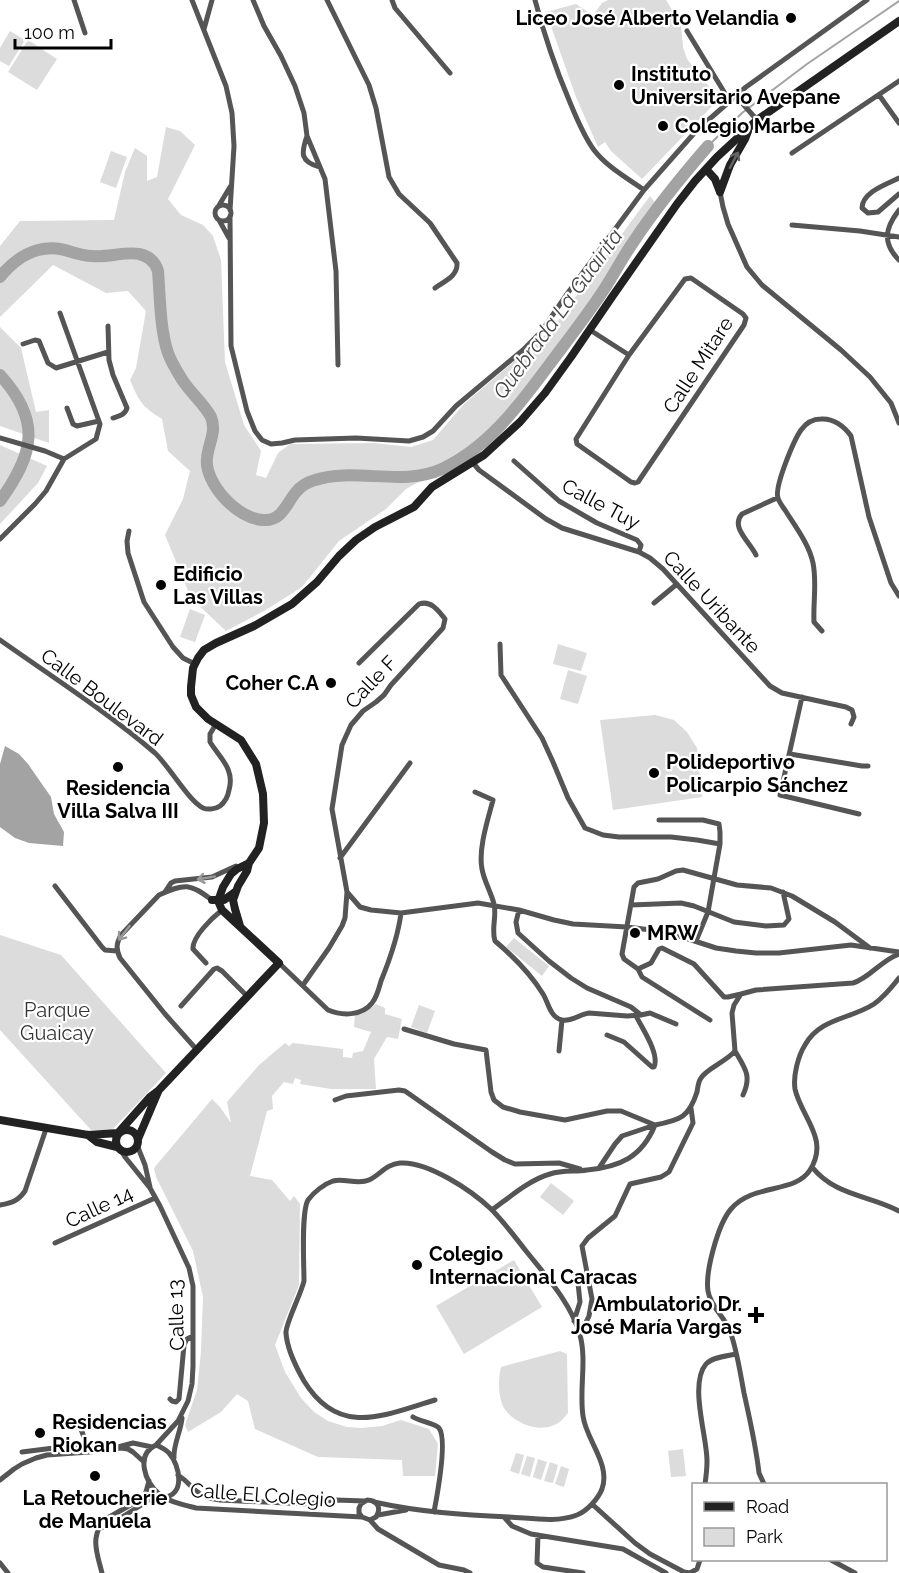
<svg xmlns="http://www.w3.org/2000/svg" width="899" height="1573" font-family="Raleway,sans-serif">
<rect width="100%" height="100%" fill="#fff"/>
<!-- green -->
<path fill="#dcdcdc" d="M608,0H666L681,24L683,47L687,59L719,99L642,179L611,151L605,142L598,147L576,97L546,12L576,4L593,15L602,3Z
M10,31L25,40L9,66L0,61V48Z
M28,40L57,59L37,90L8,72Z
M166,127L180,131L195,145L168,199L181,215L203,225L213,236L221,260L225,362L244,425L261,451L256,475L266,478L278,453L290,444L374,443L411,447L433,440L464,404L551,330L650,196L661,210L552,368L526,402L483,447L406,489L386,509L339,541L302,587L264,611L226,631L191,598L165,535L183,499L190,471L168,451L162,419C142,407 139,401 130,380L136,368L146,311L128,291L106,293L53,265L0,317V246L20,221L114,220L125,172L135,148L147,156V181L157,177Z
M111,151L127,157L116,188L100,182Z
M0,327L21,348L36,412L49,410V443L0,426Z
M0,445L47,466L38,483L0,524Z
M190,609L205,615L195,642L180,637Z
M558,644L587,653L581,671L553,664Z
M568,670L587,676L578,704L560,699Z
M655,715L674,720L687,732L697,748L702,797L613,810L600,720Z
M0,935L61,955L166,1073L112,1130H91L0,1030Z
M514,938L549,966L542,976L506,947Z
M376,1004L385,1008V1014L402,1019L398,1039L387,1037L374,1059L376,1089H331L300,1084L301,1080L295,1078L293,1084L284,1082L272,1096L273,1109L267,1111L250,1176L272,1180L290,1201L294,1196L300,1204L299,1285L275,1345L285,1372L301,1398L314,1412L328,1421L347,1427L362,1428L382,1426L401,1420L429,1429L438,1444L435,1476H403L402,1460L318,1457L255,1429L248,1401L237,1394L221,1412L188,1432L185,1425L197,1390L201,1351L203,1297L193,1251L156,1177L154,1168L212,1099L220,1107L231,1123L227,1102L259,1065L285,1043L289,1046L293,1043L343,1049V1057L352,1058L353,1053L363,1051L371,1032L354,1027L355,1014L363,1013Z
M419,1005L435,1011L427,1033L411,1027Z
M551,1183L574,1201L563,1215L540,1197Z
M514,1260L542,1307L464,1354L436,1306Z
M560,1351L567,1354L568,1413C565,1416 562,1421 558,1423C542,1434 514,1424 504,1408C498,1397 498,1379 501,1367Z
M683,1449L686,1476L671,1477L668,1451Z
M516,1453L524,1455L519,1474L510,1471Z
M527,1456L535,1458L530,1477L521,1474Z
M538,1459L547,1462L541,1480L533,1477Z
M550,1462L558,1465L553,1483L544,1481Z
M561,1466L569,1469L564,1487L555,1484Z"/>
<!-- water -->
<path fill="#a3a3a3" d="M5,746L19,754L28,764L51,797L54,814L64,832L63,846L29,843L15,838L0,827V764Z"/>
<g fill="none" stroke-linecap="round" stroke-linejoin="round">
<!-- stream -->
<path stroke="#a3a3a3" stroke-width="2" d="M708,146L742,113L807,64L899,1"/>
<!-- river -->
<path stroke="#a3a3a3" stroke-width="12" d="M0,277C9,266 23,254 38,250C62,244 71,255 92,256C107,258 126,251 139,254C149,256 155,261 158,271C160,296 160,330 168,353C171,362 178,373 183,381C191,393 205,405 211,417C217,432 208,444 207,458C204,483 238,520 264,520C282,521 286,504 296,492C301,486 308,482 315,480C355,467 402,487 442,469C489,447 520,404 549,365C567,341 585,318 601,294C612,278 621,260 632,244C655,209 681,177 708,146
M0,375C42,421 34,454 0,501"/>
<!-- street -->
<path stroke="#555" stroke-width="5" d="M74,0L85,33
M192,0L226,86L232,113L234,146L230,210
M253,0L264,26L281,56L295,86L304,113L307,136L325,179L336,271L338,365
M327,0L369,85L376,108L389,177L399,194L430,223L457,263C458,276 445,281 435,288
M392,0L395,8L450,73
M535,0C544,34 555,67 569,100C576,117 583,135 594,150C607,167 627,178 644,190
M204,29L212,0
M687,31L729,100
M879,95L899,123
M736,96L757,120
M307,136C301,153 300,162 320,167
M792,153L899,81
M899,178C887,184 862,192 862,208L868,213L878,212L899,194
M720,192L723,207L728,224L747,267L762,285L841,350L870,377L891,403L899,423
M215 213a8 8 0 1 1 16 0a8 8 0 1 1-16 0Z
M218,207L230,187
M899,210C885,228 882,243 899,260
M230,216L231,346L247,411L255,431L262,440L271,444L282,443L295,440L356,438L409,441L423,437L433,431L456,406L523,350L541,332L567,294L644,190L697,130L746,87L867,0
M219,220L229,238
M792,225L860,231L899,237
M691,278L743,314L746,318L744,325L638,482L635,483L631,482L577,444L576,439L629,355L685,279Z
M60,313L100,424L96,439L64,459
M108,326L109,360L113,375L127,408C125,415 119,416 113,418
M590,330L629,355
M23,344L35,340L39,341L48,363L56,368L108,352
M67,408L73,424L77,426L99,421
M0,438L45,451L64,459L46,491L35,504L0,539
M514,461L559,501L597,523L637,540L641,545L639,552
M473,463L479,470L546,519L562,528L639,552L650,558L663,569L770,686L782,693L846,707L852,710L854,717L851,724
M129,531L127,541L128,553L144,602L173,647L183,658L195,664
M756,555C750,542 730,527 742,514L777,498
M654,603L677,584
M822,631L814,622C813,603 817,582 813,563C809,544 795,526 785,510C783,507 779,502 778,498C774,487 794,440 801,430C806,423 813,419 821,419C833,418 844,426 851,436L869,517L891,583L899,596
M0,640C51,676 107,712 155,753C169,766 188,800 203,808C208,810 216,809 220,806C225,802 228,796 229,790C235,769 220,758 210,742V734L216,724
M500,644L501,675L542,738L553,762L568,798L585,828L603,835L619,837H671L697,840L720,844L708,912L696,941
M802,697L780,795L859,814
M790,754L862,766H868
M475,792L493,800C488,819 478,849 482,869C484,881 491,892 494,904C497,916 491,929 495,941C514,957 530,973 543,994C549,1004 550,1017 562,1020C572,1022 580,1014 589,1013L627,1016L641,1015
M659,820H703L719,824L720,832V844
M340,858L410,763
M55,886L102,947L105,950L117,951
M165,892L171,883L175,881L212,877L236,866
M347,892L360,907L371,910L401,913L478,903L519,910L554,920L573,924L627,927L667,932L716,948L736,951L756,953H779L851,945L899,952
M631,905L681,903L694,906L734,922L766,926L784,925L789,919L783,892
M519,910L516,922L518,933L549,961L571,978L587,988L631,1007L641,1015L650,1013L676,1024
M206,963L193,949C192,937 212,918 222,910
M279,963L328,1010C342,1016 362,1016 372,1003C377,997 379,988 381,981C390,959 398,937 401,913
M638,969L642,977L710,1020
M303,985L329,948L342,926L345,918L347,892L332,809L342,745L351,725L363,711L376,702L384,695L391,685L443,628L445,619C438,610 431,600 419,604L359,663
M741,994L728,997H724L694,964L662,948L659,949L651,963L638,969L624,959L622,954L634,887L638,883L658,879L676,871L683,870L737,885L771,888L792,896L835,922L870,948
M181,1006L214,969L217,968L222,971L247,996
M404,1029L454,1044L486,1050L491,1092L494,1100L503,1107L520,1112L565,1120L607,1111H621L655,1125
M607,1035L624,1042L652,1067H654C660,1054 642,1028 636,1016
M197,1050L165,1014L120,958C116,949 116,944 121,935L159,895C185,883 190,883 213,901
M559,1051L562,1020
M735,1051C745,1068 752,1076 743,1095
M335,1100L346,1096L399,1090L405,1091L492,1152L505,1160L515,1164L559,1163L580,1169
M137,1145L145,1165L150,1187
M122,1152L125,1157L150,1188L160,1206L189,1268L193,1286V1366L192,1384L188,1401L178,1421L156,1445
M812,1167C835,1196 869,1195 899,1211
M599,1168L615,1144L622,1136L655,1125
M0,1205C12,1203 18,1201 25,1191L46,1129
M492,1210C510,1197 529,1180 550,1174C563,1170 575,1172 587,1170C620,1167 642,1157 655,1125C681,1120 689,1117 697,1092C698,1087 698,1082 701,1078C706,1069 727,1061 735,1051L732,1013L734,1005L741,994L756,990L853,983C870,978 881,960 899,954
M55,1243L155,1198
M574,1321L580,1302L578,1283
M580,1335L589,1316L592,1299L582,1246L588,1238L615,1216L630,1184L661,1177L669,1172L693,1123L691,1108
M170,1399L172,1401L176,1402L179,1399L184,1345L187,1339L193,1336
M413,1417C419,1421 436,1424 439,1428C448,1440 437,1496 434,1512
M79,1424L87,1445
M118,1447L133,1443L152,1447
M22,1452L86,1444
M174,1458C173,1445 181,1431 182,1418
M178,1475C196,1487 193,1496 220,1500L308,1504L336,1500L365,1501
M0,1480L14,1469L22,1464L36,1458L47,1455L89,1452L121,1448L128,1449L133,1452L144,1462
M705,1484C706,1477 707,1469 707,1461C707,1436 689,1384 706,1364C712,1357 727,1356 736,1354
M764,1484L759,1473C756,1446 750,1420 744,1393C740,1372 737,1350 730,1331C725,1317 710,1306 708,1291C705,1272 718,1224 731,1209C753,1183 795,1194 810,1170C830,1139 801,1117 795,1089C793,1076 798,1056 805,1045C820,1018 851,1019 874,1004C884,997 892,987 899,978
M163,1497C186,1496 180,1465 169,1453C165,1449 161,1447 156,1445C135,1455 145,1482 159,1494C169,1502 184,1505 196,1508L362,1517
M374,1502C419,1512 464,1515 509,1517C531,1518 556,1523 577,1515C587,1511 598,1499 602,1489C611,1464 586,1440 583,1416C579,1389 587,1361 580,1335C571,1303 546,1276 526,1251C515,1237 504,1222 491,1209C472,1191 428,1161 400,1163C386,1164 380,1175 369,1180C358,1185 344,1178 333,1181C324,1184 314,1192 308,1200C301,1212 304,1265 304,1281C301,1294 285,1325 286,1333C287,1350 296,1367 304,1381C339,1438 384,1415 435,1400
M592,1504L635,1543L650,1554L684,1572L690,1573L697,1569L700,1560
M378,1515L406,1510
M504,1517L512,1526L531,1534L623,1549L666,1573
M370,1520L376,1517C382,1508 377,1500 367,1500L361,1504L359,1508V1513L362,1517L370,1520L378,1529L439,1565L464,1570L470,1573
M99,1528L106,1527L159,1494
M538,1535L537,1563L543,1567L583,1573
M831,1560L855,1573
M0,1563L8,1573
M102,1573C97,1553 90,1538 104,1520L141,1499L146,1492L149,1481"/>
<!-- secondary -->
<path stroke="#222" stroke-width="8" d="M706,169L715,179L720,192
M720,192L730,165L745,139L748,131
M212,900H224L235,892
M240,926L235,909L233,900L238,886L247,871L249,863L259,848L264,823L263,794L256,764L241,740L208,719L196,707L191,695V687L193,668L198,658L204,650L216,643L254,626L292,604L317,582L339,556L356,540L375,527L414,507L432,487L484,455L520,422L545,393L571,357L612,297L677,204L695,181L717,157L757,120L899,21
M0,1120L88,1135L118,1133L150,1097L158,1091L279,963L222,910L218,901L223,887L231,874L237,869L249,863
M116 1141a11 11 0 1 1 22 0a11 11 0 1 1-22 0Z
M88,1135L97,1142L117,1147
M138,1139L158,1092"/>
</g>
<!-- one-way arrows -->
<defs><path id="oneway-shaft" d="M-6 0H5M1.5-3L5.5 0L1.5 3" fill="none" stroke-width="1.6" stroke-linecap="round" stroke-linejoin="round" transform="scale(1.5)"/></defs>
<use stroke="#646464" href="#oneway-shaft" transform="translate(734 160) rotate(-62)"/>
<g stroke="#999">
<use href="#oneway-shaft" transform="translate(206 878) rotate(170)"/>
<use href="#oneway-shaft" transform="translate(124 933) rotate(128)"/>
</g>
<!-- markers -->
<g fill="#000" stroke="#fff" stroke-width="2">
<circle cx="791" cy="18" r="6"/>
<circle cx="619" cy="85" r="6"/>
<circle cx="663" cy="126" r="6"/>
<circle cx="161" cy="585" r="6"/>
<circle cx="331" cy="683" r="6"/>
<circle cx="118" cy="767" r="6"/>
<circle cx="654" cy="773" r="6"/>
<circle cx="635" cy="933" r="6"/>
<circle cx="417" cy="1265" r="6"/>
<path d="M753 1306h6v6h6v6h-6v6h-6v-6h-6v-6h6z"/>
<circle cx="40" cy="1433" r="6"/>
<circle cx="95" cy="1476" r="6"/>
</g>
<g text-anchor="middle" stroke-width="4.5" stroke-linejoin="round" paint-order="stroke">
<!-- poi labels -->
<g font-size="20" font-weight="bold" fill="#000" stroke="#fff" text-anchor="start">
<text x="779" y="25" text-anchor="end">Liceo José Alberto Velandia</text>
<text x="631" y="81">Instituto<tspan x="631" dy="23">Universitario Avepane</tspan></text>
<text x="675" y="133">Colegio Marbe</text>
<text x="173" y="581">Edificio<tspan x="173" dy="23">Las Villas</tspan></text>
<text x="319" y="690" text-anchor="end">Coher C.A</text>
<text x="666" y="769">Polideportivo<tspan x="666" dy="23">Policarpio Sánchez</tspan></text>
<text x="118" y="795" text-anchor="middle">Residencia<tspan x="118" dy="23">Villa Salva III</tspan></text>
<text x="647" y="940">MRW</text>
<text x="429" y="1261">Colegio<tspan x="429" dy="23">Internacional Caracas</tspan></text>
<text x="742" y="1311" text-anchor="end">Ambulatorio Dr.<tspan x="742" dy="23">José María Vargas</tspan></text>
<text x="52" y="1429">Residencias<tspan x="52" dy="23">Riokan</tspan></text>
<text x="95" y="1505" text-anchor="middle">La Retoucherie<tspan x="95" dy="23">de Manuela</tspan></text>
</g>
<!-- street labels -->
<g font-size="20" fill="#000" stroke="#fff">
<text transform="translate(698 365) rotate(-57)" y="7">Calle Mitare</text>
<text transform="translate(601 504) rotate(28)" y="7">Calle Tuy</text>
<text transform="translate(712 602) rotate(47)" y="7">Calle Uribante</text>
<text transform="translate(371 682) rotate(-46)" y="7">Calle F</text>
<text transform="translate(102 697) rotate(37)" y="7">Calle Boulevard</text>
<text transform="translate(99 1207) rotate(-25)" y="7">Calle 14</text>
<text transform="translate(176 1315) rotate(-92)" y="7">Calle 13</text>
<text transform="translate(263 1495) rotate(4)" y="7">Calle El Colegio</text>
</g>
<!-- park labels -->
<g font-size="20" fill="#333" stroke="#fff">
<text x="57" y="1017">Parque<tspan x="57" dy="23">Guaicay</tspan></text>
</g>
<!-- water labels -->
<g font-size="21" font-style="italic" fill="#444" stroke="#fff">
<text transform="translate(558 314) rotate(-54)" y="7">Quebrada La Guairita</text>
</g>
</g>
<!-- legend -->
<rect x="692" y="1483" width="195" height="78" fill="#ffffff" stroke="#999999" stroke-width="1.5"/>
<rect x="704" y="1502" width="30" height="9" fill="#222222" stroke="#999999" stroke-width="1.5"/>
<text x="746" y="1513" font-size="18" fill="#000000">Road</text>
<rect x="704" y="1528" width="30" height="18" fill="#dcdcdc" stroke="#999999" stroke-width="1.5"/>
<text x="746" y="1543" font-size="18" fill="#000000">Park</text>
<!-- scale -->
<path d="M15 39v9h96v-9" fill="none" stroke="#000000" stroke-width="3"/>
<text x="24" y="39" font-size="18" fill="#000000" stroke="#ffffff" stroke-width="4.5" paint-order="stroke">100 m</text>
</svg>
